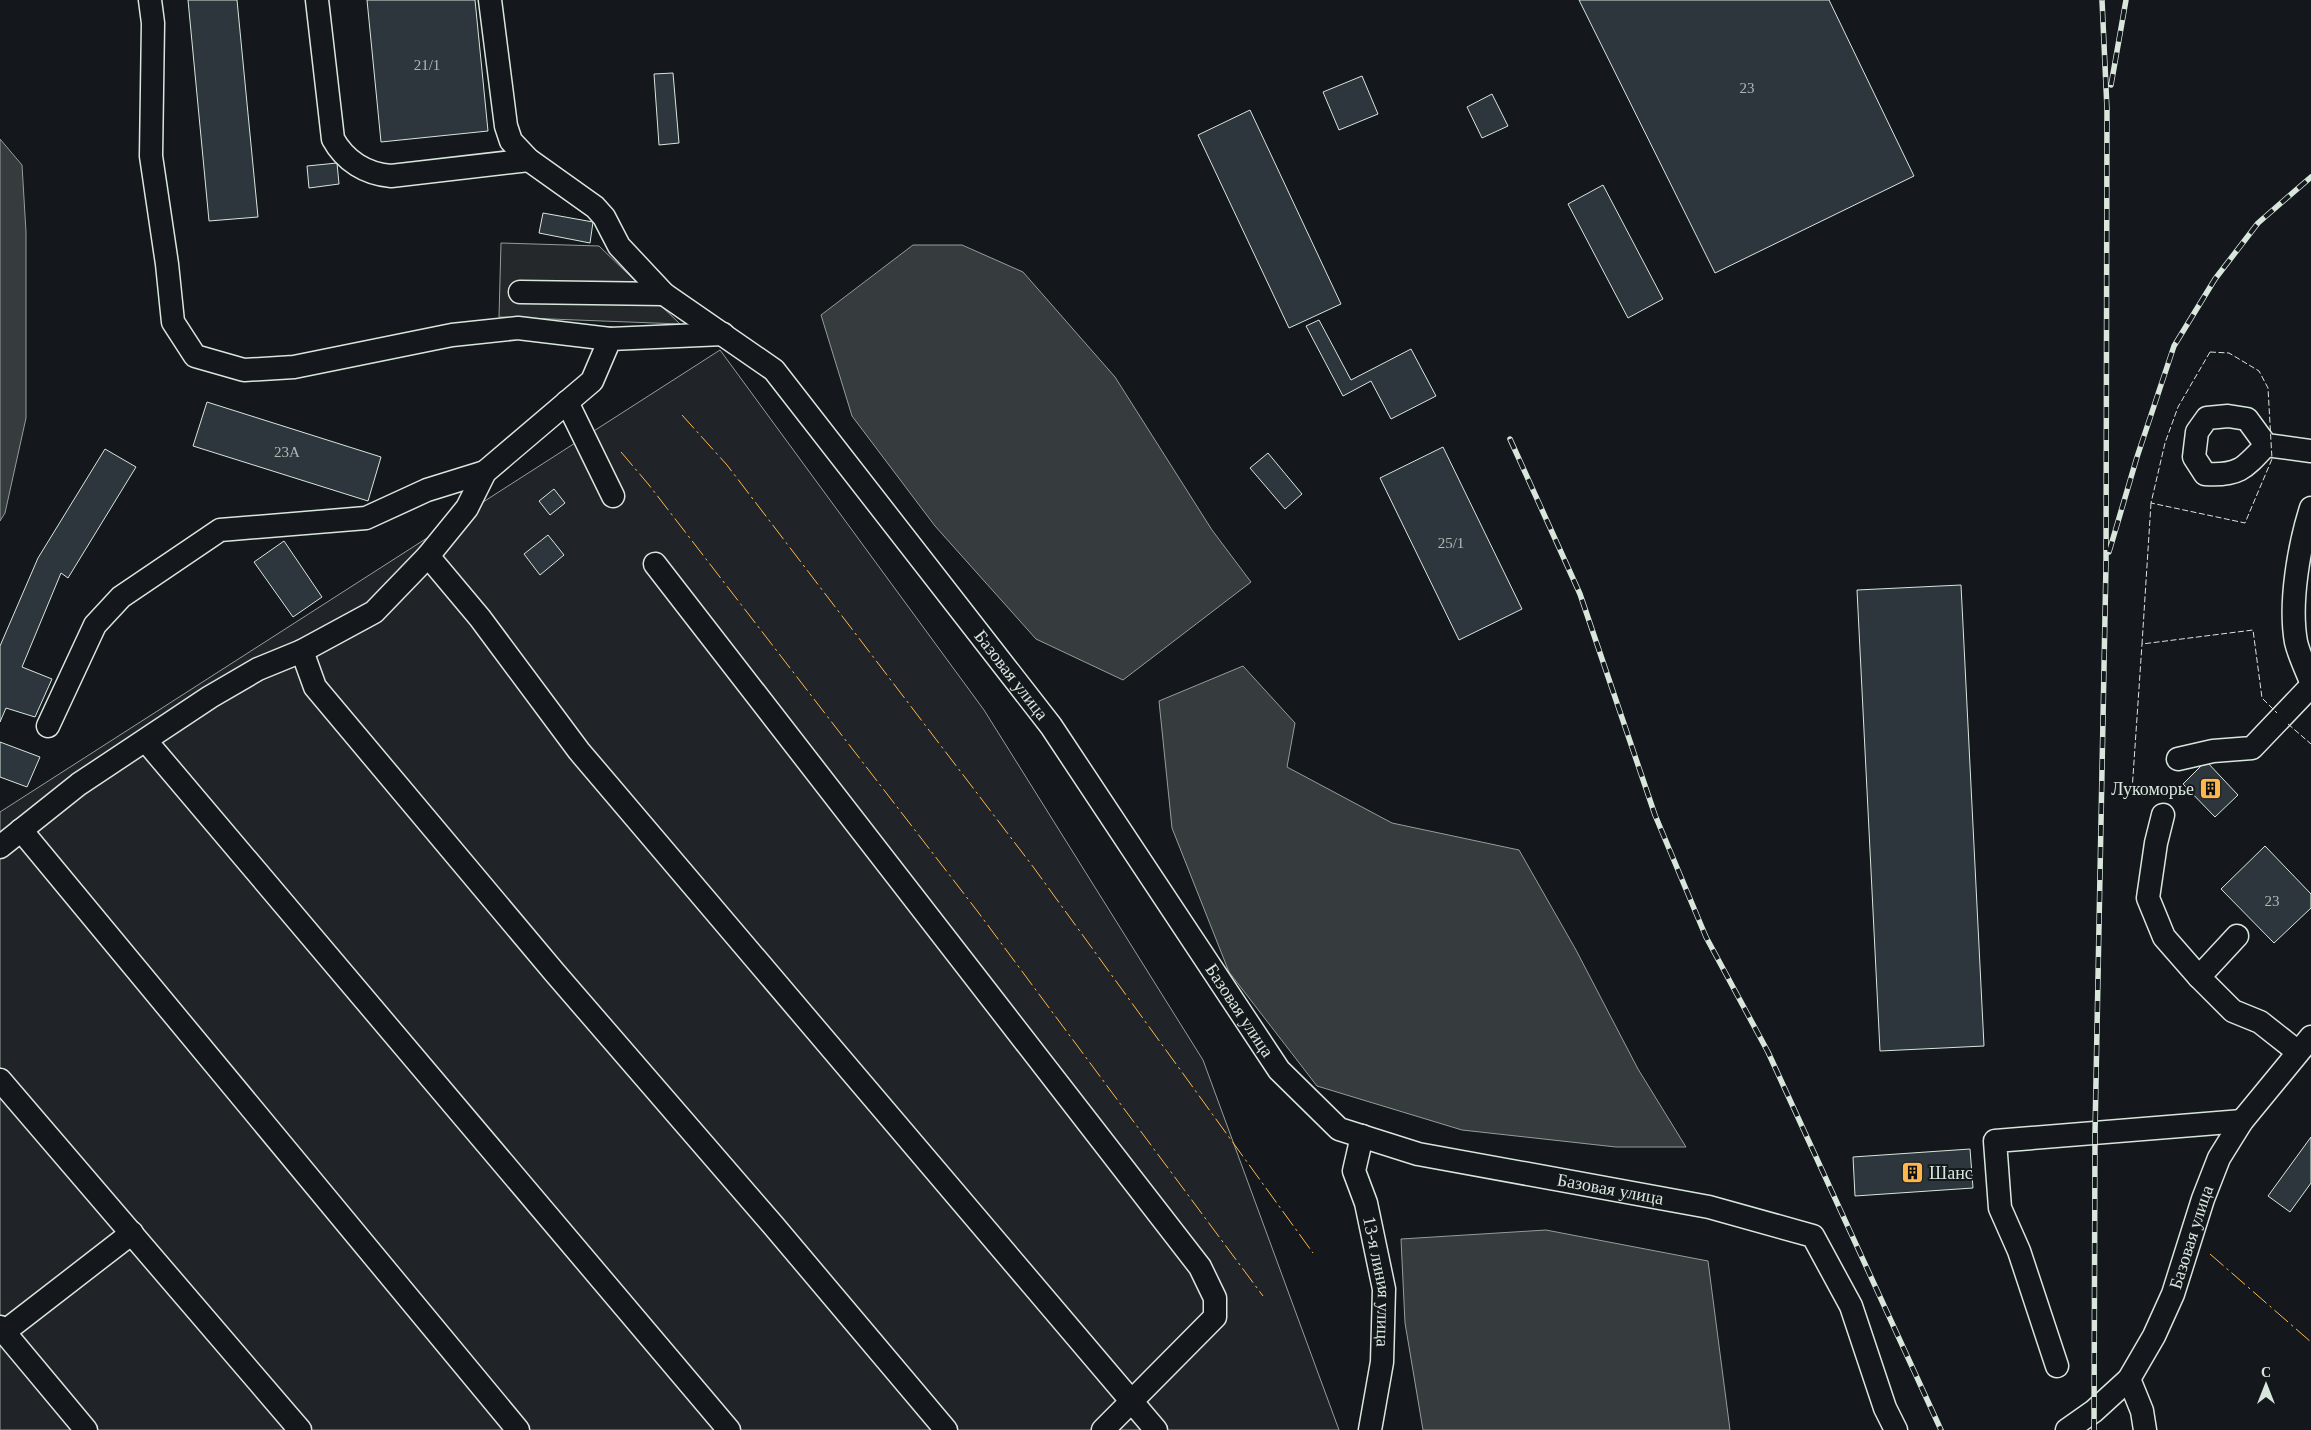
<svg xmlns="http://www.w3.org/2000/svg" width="2311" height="1430" font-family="'Times New Roman',serif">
<rect width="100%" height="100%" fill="#14181c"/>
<!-- green -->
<path fill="#202428" stroke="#939e99" d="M720,350L984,710L1203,1060L1339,1430H0V812Z"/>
<!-- parking -->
<path fill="#24282b" stroke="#939e99" d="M501,243L599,246L680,324L499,317Z"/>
<!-- water -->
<path fill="#363b3e" stroke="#939e99" d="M0,139L22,165L26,232V418L5,513L0,521Z
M913,245H962L1023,272L1115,377L1212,530L1251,582L1123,680L1036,639L935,526L852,416L821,315Z
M1243,666L1295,723L1287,767L1392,823L1519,850L1576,950L1638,1069L1686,1147H1616L1462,1130L1317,1086L1229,972L1172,828L1159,701Z
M1546,1230L1708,1261L1730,1430H1423L1405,1323L1401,1239Z"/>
<!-- building -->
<path fill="#2c363c" stroke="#d8e6dc" d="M188,0H237L258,217L209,221Z
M367,0H475L488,131L381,142Z
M1579,0H1829L1914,176L1715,273Z
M673,73L679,143L659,145L654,74Z
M1362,76L1378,114L1339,130L1323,92Z
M1492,94L1508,126L1482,138L1467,107Z
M1250,110L1341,304L1289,328L1198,135Z
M337,163L339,184L309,188L307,166Z
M1603,185L1663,299L1628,318L1568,204Z
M543,213L593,222L590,243L539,233Z
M1319,320L1351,380L1411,349L1436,396L1391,419L1371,381L1343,396L1306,326Z
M207,402L381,457L368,501L193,446Z
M1443,447L1522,609L1459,640L1380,478Z
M105,449L136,467L68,578L61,573L22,667L52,679L35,717L6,708L0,722V646L38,558Z
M1268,453L1302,494L1285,509L1250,468Z
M554,489L565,503L550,515L539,501Z
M548,535L564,555L540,575L524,554Z
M284,541L322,597L293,617L254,562Z
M1961,585L1984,1046L1880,1051L1857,590Z
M0,742L40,757L27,787L0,777Z
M2206,761L2238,795L2215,817L2183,784Z
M2265,846L2311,894V908L2274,943L2221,889Z
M2311,1137V1183L2290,1212L2268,1196Z
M1970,1149L1973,1188L1855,1196L1853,1157Z"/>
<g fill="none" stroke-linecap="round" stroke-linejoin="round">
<defs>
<g id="minor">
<path d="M150,0L153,23L151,156L167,264L173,322L195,356L244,370L294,367L452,335L518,328L610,339"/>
<path d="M317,0L333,139C345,161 366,174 391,176L529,160"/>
<path id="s1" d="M490,0L506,126L511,141L529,160L595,207L604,217L619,246L664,294L774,370L1051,726L1279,1070L1339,1129L1418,1154L1709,1207L1813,1236L1851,1306L1885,1408L1896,1430"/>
<path d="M520,292L664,294"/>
<path d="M567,402L613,496"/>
<path d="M2266,445C2244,469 2238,476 2205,474L2194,457L2197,432L2207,418L2228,416L2247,419L2266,445L2311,451"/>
<path d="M2311,508C2299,546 2289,603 2296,642C2299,655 2306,669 2311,682"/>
<path d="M428,556L480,618L579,751L1156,1430"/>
<path d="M655,564L1200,1267L1215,1298V1317L1103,1430"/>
<path d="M302,651L315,687L555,973L773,1225L946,1430"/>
<path d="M48,726L95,625L121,597L220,530L366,518L427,490L485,472"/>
<path d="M146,741L729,1430"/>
<path d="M2178,759L2213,751L2252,748L2311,686"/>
<path d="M2163,815L2156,843L2148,898L2164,937L2199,977L2233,1011L2260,1022L2298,1052"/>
<path d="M21,830L518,1430"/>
<path d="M0,847L79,784L210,697L258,669L302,651L374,612L428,556L467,508L485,472L592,381L610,339L723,334"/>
<path d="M2199,977L2237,936"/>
<path d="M0,1080L300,1430"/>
<path id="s2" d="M1362,1136L1354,1171L1366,1203L1384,1289L1382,1362L1370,1430"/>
<path d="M0,1327L86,1430"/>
<path d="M4,1332L132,1233"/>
<path d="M2057,1366L2019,1251L2000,1208L1995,1141L2242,1121"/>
<path d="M2129,1379L2142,1411L2145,1430"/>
<path id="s3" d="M2067,1430L2094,1411L2129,1379L2154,1336L2173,1294L2203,1199L2219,1158L2242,1121L2311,1037"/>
</g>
</defs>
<!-- minor casing -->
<use href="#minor" stroke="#d8e6dc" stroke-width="25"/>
<!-- minor -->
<use href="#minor" stroke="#14181c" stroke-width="22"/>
<defs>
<path id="rail" d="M2111,85L2126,0
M1510,439L1580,594L1655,815L1706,937L1768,1052L1941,1430
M2109,552L2137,457L2174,346L2215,279L2258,223L2311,177
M2094,1430L2095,1133L2106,564L2107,109L2102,0"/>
</defs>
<!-- rail casing -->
<use href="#rail" stroke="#d8e6dc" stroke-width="5.5"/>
<!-- rail -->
<use href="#rail" stroke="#14181c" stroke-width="4" stroke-dasharray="11" stroke-linecap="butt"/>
<!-- fence -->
<path stroke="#d8e6dc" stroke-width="1" stroke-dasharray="6 2.5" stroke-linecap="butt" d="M2210,352L2229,353L2259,371L2268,388L2272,459L2245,523L2151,503L2165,443L2178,407Z
M2151,503L2142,644L2253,630L2262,698L2277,713
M2288,724L2311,744
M2132,791L2142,644"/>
<!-- power -->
<path stroke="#ffb74d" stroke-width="1" stroke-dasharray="18 4 2.5 4" stroke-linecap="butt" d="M682,415L727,465L1034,868L1313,1253
M621,452L649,485L978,912L1263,1296
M2210,1254L2311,1342"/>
</g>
<!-- icons -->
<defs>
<symbol id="building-square" viewBox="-11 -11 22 22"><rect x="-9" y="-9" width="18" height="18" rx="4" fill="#ffb74d" stroke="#14181c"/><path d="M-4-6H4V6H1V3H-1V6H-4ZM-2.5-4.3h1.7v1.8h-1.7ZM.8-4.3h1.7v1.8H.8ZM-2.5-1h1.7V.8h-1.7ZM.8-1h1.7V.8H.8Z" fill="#111"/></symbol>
</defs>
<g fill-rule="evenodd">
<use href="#building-square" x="2198" y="776" width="25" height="25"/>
<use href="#building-square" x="1900" y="1160" width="25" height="25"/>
</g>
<g text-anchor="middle" stroke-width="4" stroke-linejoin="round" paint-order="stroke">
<!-- number labels -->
<g font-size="15" fill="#adbab4">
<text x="427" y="70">21/1</text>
<text x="1747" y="93">23</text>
<text x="287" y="457">23А</text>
<text x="1451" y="548">25/1</text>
<text x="2272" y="906">23</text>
</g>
<!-- street labels -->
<g font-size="18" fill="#d8e6dc" stroke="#14181c">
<text dy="6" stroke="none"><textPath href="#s1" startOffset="882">Базовая улица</textPath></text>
<text dy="6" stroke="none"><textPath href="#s1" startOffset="1288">Базовая улица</textPath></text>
<text dy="6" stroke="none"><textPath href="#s1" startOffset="1722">Базовая улица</textPath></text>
<text dy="6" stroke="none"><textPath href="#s3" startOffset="236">Базовая улица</textPath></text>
<text dy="6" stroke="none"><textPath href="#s2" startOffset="150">13-я линия улица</textPath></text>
</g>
<!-- poi labels -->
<g font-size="18" fill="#d8e6dc" stroke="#14181c" text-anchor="end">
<text x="2194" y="795">Лукоморье</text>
<text x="1929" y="1179" text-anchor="start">Шанс</text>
</g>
</g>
<!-- north arrow -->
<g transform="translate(2266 1385)" stroke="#14181c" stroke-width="4" paint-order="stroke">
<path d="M0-4L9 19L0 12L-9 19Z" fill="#d8e6dc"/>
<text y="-8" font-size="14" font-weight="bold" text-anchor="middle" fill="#d8e6dc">С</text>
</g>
</svg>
